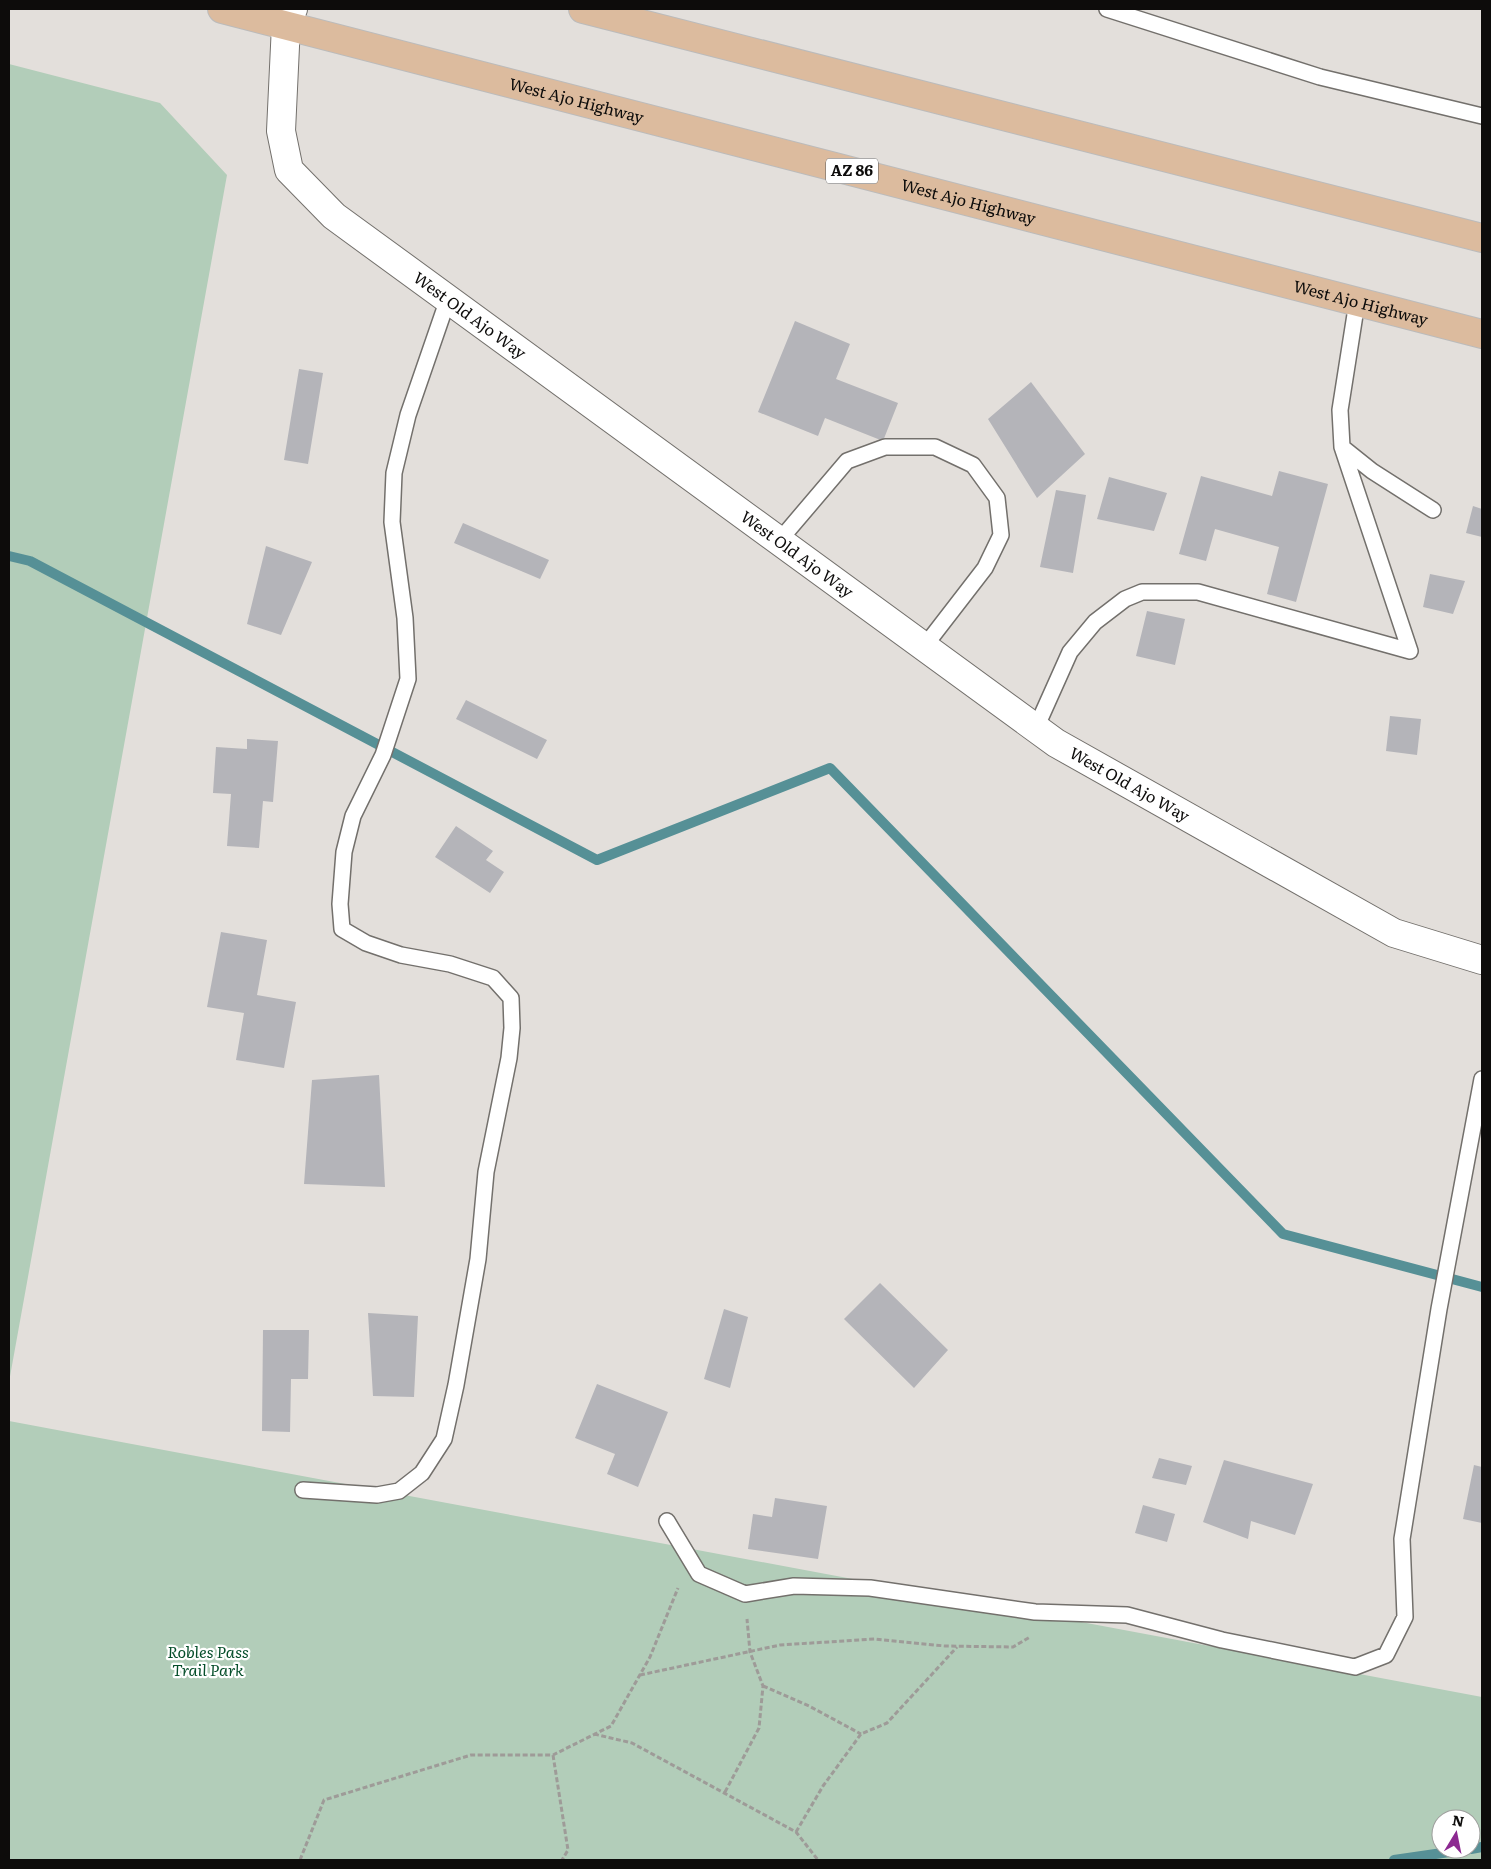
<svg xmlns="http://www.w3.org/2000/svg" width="1491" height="1869" font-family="Literata,serif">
<rect width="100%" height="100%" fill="#e3dfdb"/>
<!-- green -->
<path fill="#b2cdb9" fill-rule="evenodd" d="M9,64L160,103L227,175L9,1382Z
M9,1421L1482,1697V1860H9ZM1441,1819H1471V1849H1441Z"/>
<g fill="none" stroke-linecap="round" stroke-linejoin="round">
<!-- stream -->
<path stroke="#569096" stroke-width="10" d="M9,556L30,561L597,860L830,768L1283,1234L1482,1287
M1471,1849L1482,1847
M1394,1860L1470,1849"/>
</g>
<!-- building -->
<path fill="#b4b4b9" d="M795,321L850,344L836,379L898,403L883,441L825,418L818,436L758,412Z
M299,369L323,373L308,464L284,460Z
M1031,382L1085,454L1037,498L988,419Z
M1279,471L1328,484L1296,602L1267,594L1279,547L1215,529L1206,561L1179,554L1201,476L1272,496Z
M1109,477L1167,493L1154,531L1097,519Z
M1056,490L1086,495L1073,573L1040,567Z
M1473,506L1482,509V537L1466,533Z
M463,523L549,560L540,579L454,543Z
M266,546L312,562L281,635L247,624Z
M1430,574L1465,581L1453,614L1423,607Z
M1147,611L1185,619L1175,665L1136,656Z
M466,700L547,740L537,759L456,719Z
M1390,716L1421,719L1417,755L1386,751Z
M247,739L278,741L273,802L263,801L259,848L227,846L231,794L213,793L216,747L247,749Z
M456,826L493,851L486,860L504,872L490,893L435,857Z
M221,932L267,940L257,995L296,1002L284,1068L236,1060L244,1013L207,1007Z
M379,1075L385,1187L304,1184L312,1080Z
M880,1283L948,1350L914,1388L844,1319Z
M724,1309L748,1317L730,1388L704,1379Z
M368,1313L418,1316L414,1397L373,1396Z
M263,1330H309L308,1379H291L290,1432L262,1431Z
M597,1384L668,1412L638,1487L607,1474L615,1454L575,1438Z
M1159,1458L1192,1466L1186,1485L1152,1478Z
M1224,1460L1313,1484L1295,1535L1251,1521L1248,1539L1203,1522Z
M1474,1465L1482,1467V1523L1463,1519Z
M775,1498L827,1506L818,1559L748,1549L753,1514L772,1517Z
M1143,1505L1175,1514L1167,1542L1135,1533Z"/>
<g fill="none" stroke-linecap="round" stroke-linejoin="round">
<defs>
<path id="service" d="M1107,9L1320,77L1482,116
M1357,302L1340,410L1342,447L1372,471L1433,510
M779,541L847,461L885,447H935L973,465L997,498L1001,535L985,568L924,647
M1036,728L1070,652L1095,622L1125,599L1142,592H1198L1410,651L1342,447
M303,1490L377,1495L399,1491L422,1473L444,1439L456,1385L478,1259L486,1172L509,1058L512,1028L511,998L493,978L450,964L401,955L366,943L342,929L340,904L344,852L353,816L383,755L408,679L405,618L392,522L394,473L408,415L448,299
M667,1521L699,1574L745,1594L794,1586L870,1588L1035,1612L1127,1615L1222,1640L1355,1667L1386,1655L1405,1617L1402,1539L1439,1309L1482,1079"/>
<g id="minor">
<path id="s1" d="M293,9L286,25L281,131L289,170L334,216L1056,743L1394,933L1482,960"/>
</g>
<g id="primary">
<path id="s2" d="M222,9L1482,334"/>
<path d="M583,9L1482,238"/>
</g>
</defs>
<!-- service casing -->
<use href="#service" stroke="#73706c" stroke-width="18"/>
<!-- minor casing -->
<use href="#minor" stroke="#73706c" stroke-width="30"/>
<!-- primary casing -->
<use href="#primary" stroke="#bbb" stroke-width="30"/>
<!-- path -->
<path stroke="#9e9b98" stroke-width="3" stroke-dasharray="5 2.5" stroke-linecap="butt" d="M640,1675L780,1645L875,1639L945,1646L1013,1647L1030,1637
M763,1686L809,1706L861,1734
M594,1734L632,1743L796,1832L818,1860
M553,1755L568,1850L562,1860
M725,1792L759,1728L763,1686L750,1652L747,1619
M796,1832L823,1786L861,1734L887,1723L957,1647
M300,1860L324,1800L471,1755H553L611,1726L650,1657L678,1588"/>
<!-- service -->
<use href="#service" stroke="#fff" stroke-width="15"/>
<!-- minor -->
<use href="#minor" stroke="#fff" stroke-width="28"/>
<!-- primary -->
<use href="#primary" stroke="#dcbb9e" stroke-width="28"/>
</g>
<g text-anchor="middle" stroke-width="4.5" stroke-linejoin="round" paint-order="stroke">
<!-- shield labels -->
<rect fill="#fff" stroke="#565554" stroke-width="1" x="826" y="158.5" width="52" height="25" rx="4"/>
<g font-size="15" font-weight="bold" fill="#0d0c0b">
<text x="852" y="176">AZ 86</text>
</g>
<!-- street labels -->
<g font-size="16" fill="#0d0c0b" stroke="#fff">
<text dy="6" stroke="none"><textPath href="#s2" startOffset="366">West Ajo Highway</textPath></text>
<text dy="6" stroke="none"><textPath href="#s2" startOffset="771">West Ajo Highway</textPath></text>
<text dy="6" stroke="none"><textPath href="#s2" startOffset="1176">West Ajo Highway</textPath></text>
<text dy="6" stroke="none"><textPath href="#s1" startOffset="396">West Old Ajo Way</textPath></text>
<text dy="6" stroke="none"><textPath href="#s1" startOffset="801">West Old Ajo Way</textPath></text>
<text dy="6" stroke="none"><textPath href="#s1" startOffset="1206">West Old Ajo Way</textPath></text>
</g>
<!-- park labels -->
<g font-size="16" font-style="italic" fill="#054e2a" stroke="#fff">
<text x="208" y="1658">Robles Pass<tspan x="208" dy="18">Trail Park</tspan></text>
</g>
</g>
<!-- border -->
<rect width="1491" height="1869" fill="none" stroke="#0d0c0b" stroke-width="20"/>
<!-- north arrow -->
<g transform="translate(1456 1834) rotate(10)"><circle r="24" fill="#ffffff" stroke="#9e9e9d"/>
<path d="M0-4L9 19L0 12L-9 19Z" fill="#8c2991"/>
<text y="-8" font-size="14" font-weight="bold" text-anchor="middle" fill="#0d0c0b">N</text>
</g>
</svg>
